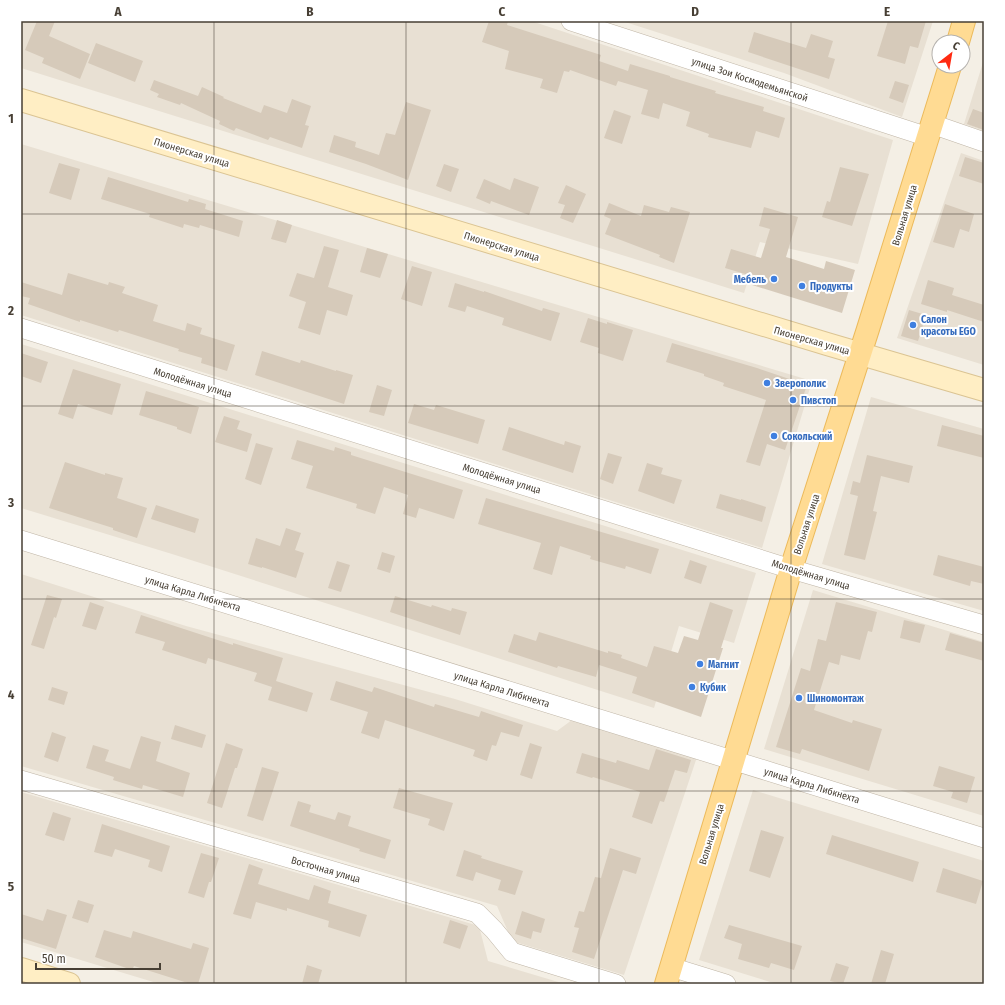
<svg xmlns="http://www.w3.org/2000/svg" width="1005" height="1005" font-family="'Fira Sans Condensed',sans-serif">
<rect width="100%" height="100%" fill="#f4efe5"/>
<!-- residential -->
<path fill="#e8e0d3" d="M21,21H531L893,140L858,264L760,242L744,293L21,68Z
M622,21H933L902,117L784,73Z
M984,59V131L964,124Z
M21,144L812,381L762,548L21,315Z
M961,153L984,161V365L897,338Z
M21,344L756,573L734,643L679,626L654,708L172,554L21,508Z
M871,397L984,429V611L822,564Z
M21,574L186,626L455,699L557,731L576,717L697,757L624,975L512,941L497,906L21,766Z
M813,590L984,642V816L764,749Z
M753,790L984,861V984H777L699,960Z
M21,792L479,926L488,961L565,984H160L21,942Z"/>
<!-- building -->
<path fill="#d6caba" d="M37,21H55L49,36L90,54L80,79L42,63L44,58L25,50Z
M489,21H508L507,25L601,55L599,61L628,71L630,64L670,76V77L716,91L715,93L764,107L763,111L785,118L779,138L756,131L751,148L708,137L709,134L686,126L690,112L663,103L659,119L641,114L648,90L618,81L616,86L570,70L569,72L564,71L557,93L540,88L543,79L505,69L509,51L482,42Z
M888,21H926L918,48L910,46L905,64L877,56Z
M754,32L806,48L811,34L833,41L828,57L835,59L829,79L748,52Z
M96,43L143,61L135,82L88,63Z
M154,80L198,96L202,87L224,97L223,98L261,113L264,105L287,113L292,99L311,106L305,125L309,126L302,148L270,137L268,140L236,128L234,131L219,124L220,121L181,103L180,105L157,97L159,94L150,90Z
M895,81L909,85L903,103L889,98Z
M406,102L431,110L408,180L366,164L329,152L334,135L356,142L355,147L379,155L386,133L395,135Z
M973,109L984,113V130L967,124Z
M614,110L631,116L622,144L604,138Z
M965,157L984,163V184L959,176Z
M59,163L80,169L71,200L49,193Z
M444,164L459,169L451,192L436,186Z
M840,167L869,174L852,226L822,217L827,201L830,202Z
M108,177L188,202L189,199L206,204L205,209L243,221L239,237L200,225L199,228L184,224L183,228L149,217L150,214L101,199Z
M514,178L539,187L529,215L491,201L490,204L476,198L484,179L510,190Z
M566,185L586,194L573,223L560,218L565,205L558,203Z
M609,203L641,216L644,205L669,212L671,207L690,212L674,263L659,257L660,255L605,234L611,219L604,216Z
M945,204L974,214L969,232L960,229L954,248L933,242Z
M764,207L798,217L786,257L824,269L826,261L855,270L842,313L752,285L755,277L725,268L731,249L761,258L770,229L759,226Z
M277,220L292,225L286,243L271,239Z
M324,246L339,250L328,287L353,295L347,316L327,310L320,335L298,328L306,302L289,296L297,273L314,278Z
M367,248L388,254L380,278L360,272Z
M412,266L432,272L422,306L401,299Z
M68,273L108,285L109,282L125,287L122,293L158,305L153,321L185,331L187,323L202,328L200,334L235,345L227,371L201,363L202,358L178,351L179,349L119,330L118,332L80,320V322L28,304L30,298L21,296V282L62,295Z
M928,280L954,288L952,295L984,305V322L947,310V312L921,304Z
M455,283L484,292V291L542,311L543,308L560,313L551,341L502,325L504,318L467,306L465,312L448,307Z
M909,310L926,315L918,341L901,336Z
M588,318L607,324V322L633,330L623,361L598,353L599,348L580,342Z
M672,343L757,368L807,385L785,450L767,444L760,466L746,462L766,400L723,386L724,383L704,376V374L666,362Z
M262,351L300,363L301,360L336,371V370L353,375L344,404L255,375Z
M21,353L48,362L41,383L21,376Z
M73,369L121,384L112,415L78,404L73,419L58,414Z
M377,385L392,390L384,416L369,412Z
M146,391L199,407L191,434L177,429V427L139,415Z
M414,404L434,410L436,405L485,420L478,444L408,423Z
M224,416L240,421L237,429L252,434L247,452L215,442Z
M942,425L984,436V458L937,446Z
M509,427L564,445L565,441L581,446L573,473L502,450Z
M297,440L334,451L335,447L351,452V455L463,490L454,519L419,508L416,518L403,514L408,495L384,487L375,514L356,508L357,504L306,488L313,466L291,459Z
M256,443L273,448L261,485L245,479Z
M608,453L622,457L613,484L600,479Z
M867,455L913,466L909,483L881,476L873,511L877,512L865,560L844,555L858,496L850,494L853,481L860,483Z
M65,462L105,475V473L123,478L117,498L147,508L137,538L113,530V528L49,508Z
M647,463L663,468L661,474L682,480L674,504L638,491Z
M720,494L741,500V499L766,507L762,522L716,508Z
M486,498L659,549L651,574L626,566L625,569L590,559L591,556L560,546L552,575L533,569L541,543L478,524Z
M156,505L199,519L195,533L151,519Z
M286,528L301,533L295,550L304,553L296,578L262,567V568L248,564L256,538L280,546Z
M382,552L395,556L390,573L377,569Z
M938,555L984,567V584L971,581L970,586L933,575Z
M690,560L707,566L701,584L684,578Z
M337,561L350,565L341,592L328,588Z
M47,595L62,599L56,618L54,617L44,649L31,645Z
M395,596L431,607L432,605L451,611L452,608L467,612L460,635L390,612Z
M90,602L104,607L96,630L82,626Z
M710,602L733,610L721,648H723L701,717L632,693L637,677L599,665L596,677L558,666L557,668L508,652L514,634L536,641L539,632L608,653V651L622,655L621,658L647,667L654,646L678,653L684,636L698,640Z
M836,602L877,612L872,632L868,631L860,660L841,655L839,665L829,662L814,710L852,723L853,720L882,729L869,771L802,749L800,754L776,747L801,668L810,671L818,639L826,641Z
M141,615L233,645V643L283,658L276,681L313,693L307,712L268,700L272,687L254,681L257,673L208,658L206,664L162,650L165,642L135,633Z
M904,620L925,625L920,643L900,638Z
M950,633L984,643V661L945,650Z
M336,681L372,692L374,687L434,707L435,704L479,717L481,711L523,725L519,737L501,732L496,746L492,745L487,761L473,756L475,750L385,720L379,739L361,733L368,712L330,700Z
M52,687L68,692L64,705L48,700Z
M175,725L206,735L202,748L171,739Z
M52,732L66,737L58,762L44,757Z
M141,736L161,742L156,761L190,773L183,797L143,785L142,789L113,780L114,777L86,768L93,745L109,750L105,761L130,769Z
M226,743L243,749L237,768H235L222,808L207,803Z
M530,743L542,747L532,779L520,775Z
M656,749L691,760L687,773L675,770L664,802L660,801L652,824L632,817L640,792L593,777L592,778L576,773L582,753L616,763L617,760L649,770Z
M939,766L975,777L967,803L951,798L953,792L933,786Z
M262,767L279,772L263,821L247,816Z
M399,788L453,803L444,831L428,825L430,819L393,808Z
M298,801L311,805L309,812L335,820L338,812L351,816L348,826L391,840L385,859L359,851L360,849L290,826Z
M53,812L71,818L64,841L45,835Z
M102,824L170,846L162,872L148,867L150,860L115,849L112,857L94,852Z
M761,830L784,837L770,878L749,871Z
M832,835L919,862L913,882L826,854Z
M610,848L641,858L636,874L623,870L594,959L572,952L579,928L574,927L579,911L584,912L595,877L601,878Z
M464,850L482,856L481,858L523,871L515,895L498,890L501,880L476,872L473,881L456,876Z
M201,853L219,858L211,882H209L204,898L188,893Z
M249,864L263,869L258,884L309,900L314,885L331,891L328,903L367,915L360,937L328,927L329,921L287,908V911L256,902L251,919L233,914Z
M943,868L983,881L976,904L936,892Z
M78,900L94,905L88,923L72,918Z
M47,909L67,915L56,949L21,938V914L43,921Z
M522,911L545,919L541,933L533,931L531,939L515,934Z
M450,920L468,926L460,949L443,943Z
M729,925L802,946L794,970L771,963L769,968L738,959L742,944L724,938Z
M104,930L131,938L133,931L191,949L193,943L209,948L198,984H191L134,966L132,970L95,957Z
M881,950L894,954L885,984H871Z
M836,963L849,967L843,984L830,981Z
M307,965L322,970L318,984H302Z"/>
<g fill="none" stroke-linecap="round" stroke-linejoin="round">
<defs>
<path id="street" d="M571,21L928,137
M932,124L984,142
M21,328L791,569L984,625
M21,540L984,838
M21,780L477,913L494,930L512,952L616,984
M671,967L726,984"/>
<path id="secondary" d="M21,100L827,344L984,390
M21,969L69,984"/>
<path id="primary" d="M958,42L964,21
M666,984L791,569L868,329L950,66"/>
</defs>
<!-- street casing -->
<use href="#street" stroke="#c0b6a7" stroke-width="20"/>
<!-- secondary casing -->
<use href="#secondary" stroke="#dbc493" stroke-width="24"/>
<!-- primary casing -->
<use href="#primary" stroke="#ecba5b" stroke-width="24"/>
<!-- street -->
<use href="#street" stroke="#fff" stroke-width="19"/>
<!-- secondary -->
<use href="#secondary" stroke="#ffeec4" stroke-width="22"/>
<!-- primary -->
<use href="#primary" stroke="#ffdb93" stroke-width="22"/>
</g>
<!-- grid -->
<path fill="none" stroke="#473f34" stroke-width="1" stroke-opacity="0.55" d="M214,21V984M406,21V984M599,21V984M791,21V984M21,214H984M21,406H984M21,599H984M21,791H984"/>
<!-- markers -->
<g fill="#3f7fe0" stroke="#fff" stroke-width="1.5">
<circle cx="774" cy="279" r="4"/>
<circle cx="802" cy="286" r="4"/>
<circle cx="913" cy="325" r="4"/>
<circle cx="767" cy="383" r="4"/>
<circle cx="793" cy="400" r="4"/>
<circle cx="774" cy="436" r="4"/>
<circle cx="700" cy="664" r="4"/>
<circle cx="692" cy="687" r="4"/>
<circle cx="799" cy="698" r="4"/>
</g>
<g text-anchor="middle" stroke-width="4" stroke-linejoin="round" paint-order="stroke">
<!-- street labels -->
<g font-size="10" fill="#473f34" stroke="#fff">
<text transform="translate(750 79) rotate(18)" y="4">улица Зои Космодемьянской</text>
<text transform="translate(192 152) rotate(17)" y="4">Пионерская улица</text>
<text transform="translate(904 215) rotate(-73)" y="4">Вольная улица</text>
<text transform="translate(502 246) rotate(17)" y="4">Пионерская улица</text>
<text transform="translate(812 340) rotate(16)" y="4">Пионерская улица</text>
<text transform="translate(193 382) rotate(17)" y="4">Молодёжная улица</text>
<text transform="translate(502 478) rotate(17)" y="4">Молодёжная улица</text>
<text transform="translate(806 524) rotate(-72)" y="4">Вольная улица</text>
<text transform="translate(811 574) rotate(17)" y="4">Молодёжная улица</text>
<text transform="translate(193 593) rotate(17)" y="4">улица Карла Либкнехта</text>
<text transform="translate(502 689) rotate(17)" y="4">улица Карла Либкнехта</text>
<text transform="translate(812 785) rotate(17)" y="4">улица Карла Либкнехта</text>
<text transform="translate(711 834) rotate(-73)" y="4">Вольная улица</text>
<text transform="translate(326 869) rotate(16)" y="4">Восточная улица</text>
</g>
<!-- shop labels -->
<g font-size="10" font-weight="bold" fill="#366cbe" stroke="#fff" text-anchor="start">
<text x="766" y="283" text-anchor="end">Мебель</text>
<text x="810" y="290">Продукты</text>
<text x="921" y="323">Салон<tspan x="921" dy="12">красоты EGO</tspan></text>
<text x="775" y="387">Зверополис</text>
<text x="801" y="404">Пивстоп</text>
<text x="782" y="440">Сокольский</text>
<text x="708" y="668">Магнит</text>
<text x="700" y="691">Кубик</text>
<text x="807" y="702">Шиномонтаж</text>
</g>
</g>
<!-- border -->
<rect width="1005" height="1005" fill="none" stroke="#ffffff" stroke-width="44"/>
<!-- north arrow -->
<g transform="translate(951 54) rotate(31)"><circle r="19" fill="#ffffff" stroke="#b5b2ae"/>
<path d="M0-3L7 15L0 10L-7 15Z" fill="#ff2a11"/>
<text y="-6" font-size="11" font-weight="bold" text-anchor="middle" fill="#473f34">С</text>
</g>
<!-- scale -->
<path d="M36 963v6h124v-6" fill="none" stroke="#473f34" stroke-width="2"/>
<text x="42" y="963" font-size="12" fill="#473f34" stroke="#ffffff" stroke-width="3" paint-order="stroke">50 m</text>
<rect x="22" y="22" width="961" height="961" fill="none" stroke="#473f34" stroke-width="1.5"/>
<g font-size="13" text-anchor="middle" font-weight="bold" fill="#473f34">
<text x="118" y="16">A</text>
<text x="310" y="16">B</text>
<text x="502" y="16">C</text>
<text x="695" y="16">D</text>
<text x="887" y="16">E</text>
<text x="11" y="123">1</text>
<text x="11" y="315">2</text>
<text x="11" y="507">3</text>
<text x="11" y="699">4</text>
<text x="11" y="891">5</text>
</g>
</svg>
